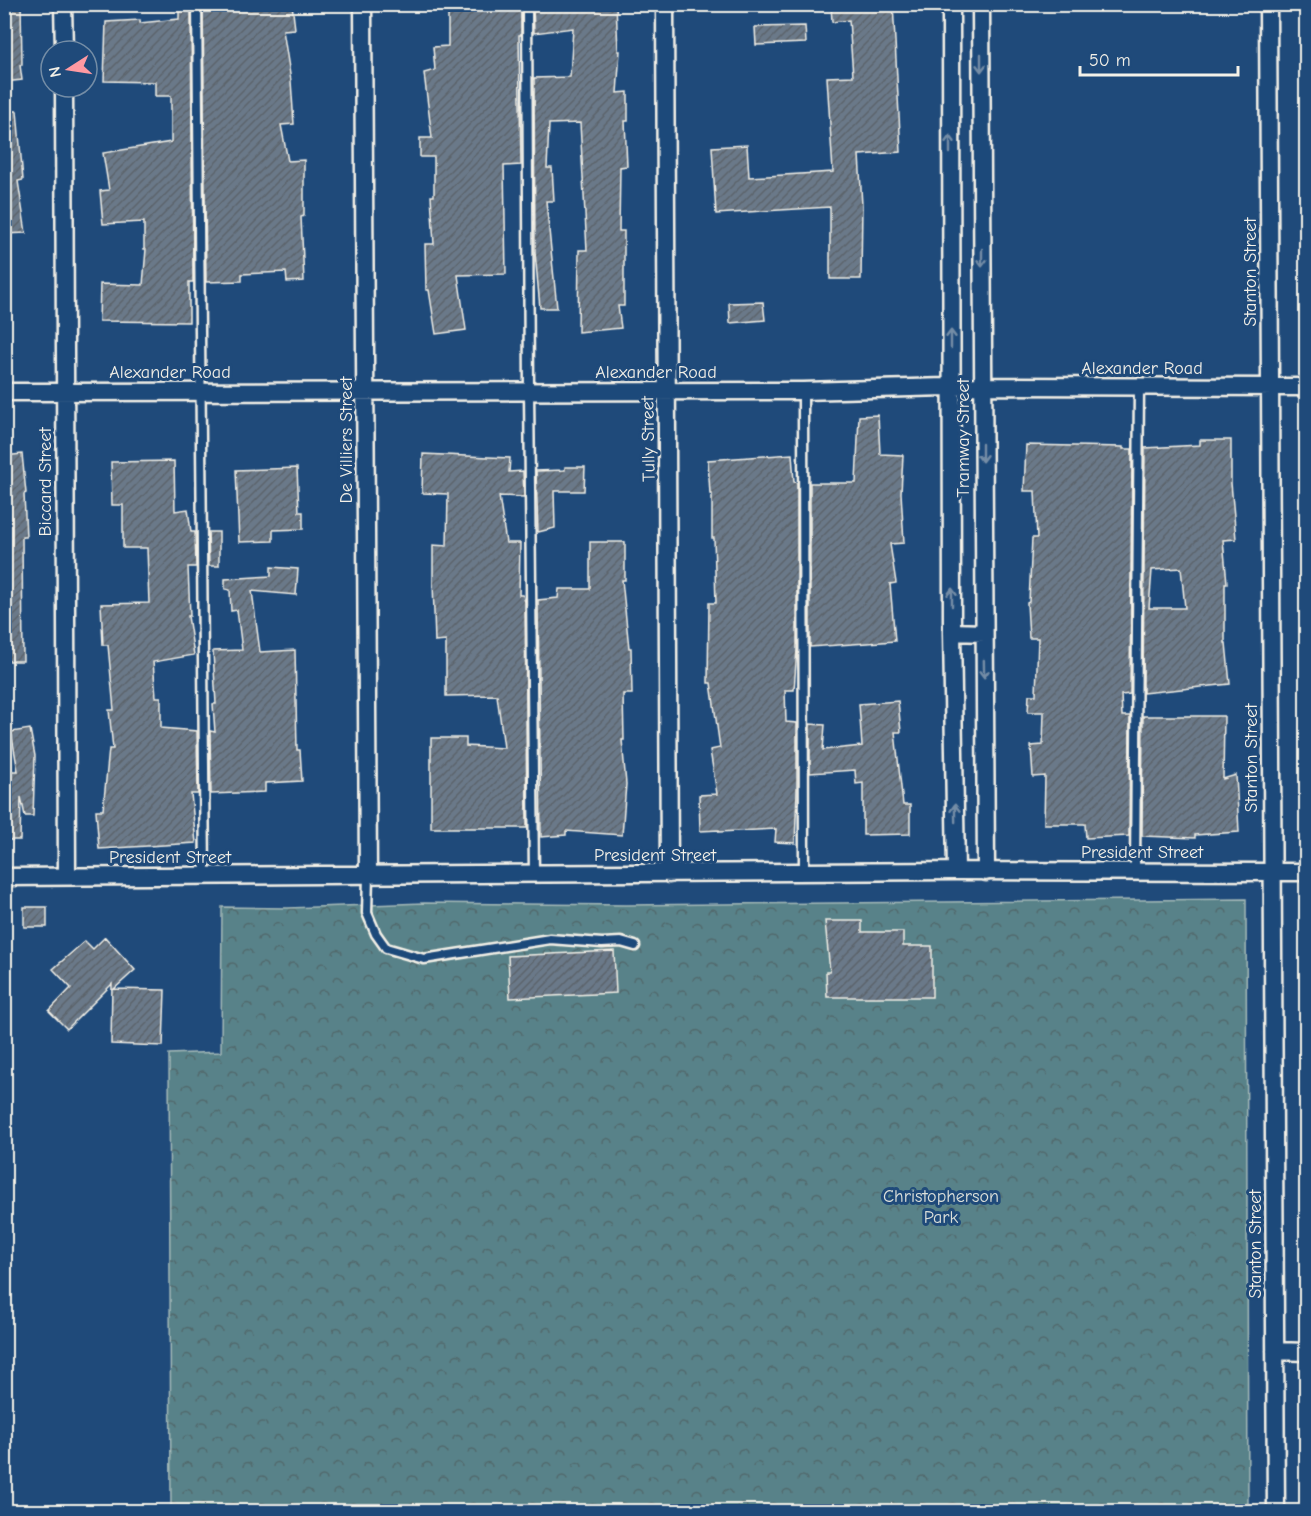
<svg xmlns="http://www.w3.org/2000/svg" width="1311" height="1516" font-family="'Comic Neue',sans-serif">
<defs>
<pattern id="forest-crowns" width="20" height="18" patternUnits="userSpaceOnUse" patternTransform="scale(1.5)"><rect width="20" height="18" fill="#588289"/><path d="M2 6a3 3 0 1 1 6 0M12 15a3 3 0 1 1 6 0" fill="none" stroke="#51686b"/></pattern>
<pattern id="building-hatch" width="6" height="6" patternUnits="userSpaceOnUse" patternTransform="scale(1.5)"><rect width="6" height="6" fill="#6a7989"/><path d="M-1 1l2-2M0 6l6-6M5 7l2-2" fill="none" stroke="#5b636b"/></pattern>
</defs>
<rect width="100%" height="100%" fill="#1f4a7a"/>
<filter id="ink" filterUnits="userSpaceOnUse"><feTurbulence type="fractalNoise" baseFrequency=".0167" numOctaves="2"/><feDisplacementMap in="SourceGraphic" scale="12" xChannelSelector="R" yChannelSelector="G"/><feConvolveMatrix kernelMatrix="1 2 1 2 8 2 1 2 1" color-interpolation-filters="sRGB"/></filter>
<g filter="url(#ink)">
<!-- forest -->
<path fill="url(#forest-crowns)" stroke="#a6bab8" stroke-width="1.5" d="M1246,899L1248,1511H171L169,1054L221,1052L222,907L288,908L424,903L626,905Z"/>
<!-- building -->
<path fill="url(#building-hatch)" stroke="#f4f1e8" stroke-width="1.5" fill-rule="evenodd" d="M4,4H21L22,65H20L22,80L4,82Z
M203,4H292L295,29L283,30L291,81L294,124L281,125L288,161L304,160V216L301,217L304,281L287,282L286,272L242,274V281L206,282Z
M448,4H521V35H519L521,165L504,166L506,274L458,275L466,330L436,334L429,290H426L425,244H434L431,196H434V157H420V138H432L424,73L435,70L433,47L448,46Z
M533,4H616L618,51H620L617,93L628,92V121H625L627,166L620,167L619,231H624V306H618L621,328L578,332L579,250H587L580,123L549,124L547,168H552L554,201H546L557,308H540L535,252L534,78L570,77L573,28L534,33Z
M831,4H893L901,152L859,155L862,205L861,279H830V207L716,214L712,147L747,145L749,177L833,172L827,77L853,76L849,20L832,22Z
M179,5H191L193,282H189V322L99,321L100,284L143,285L146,249H144V222L103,224L100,191L109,190L103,153L171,142V96H155V82L104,81L106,22L140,20V23L179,19Z
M805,26L806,43L756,45L755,27Z
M4,111H17L23,180L18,181L26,233L4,234Z
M763,302L765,320L730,323L729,303Z
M878,415L880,454L903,455L901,493L904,543L890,544L896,583L890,584L895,641L810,647V483H856L859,416Z
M1200,440H1231V483L1236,539L1223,540L1227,583H1225V643H1226L1230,684L1143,693L1145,448L1200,445ZM1181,568L1185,608H1149L1152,570Z
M1026,445L1123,447V449H1132L1130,694L1121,695L1122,716H1130L1129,836L1086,838L1085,824H1044L1045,776L1033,777L1031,746L1043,745L1044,712H1028L1029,695H1036L1038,638H1029L1027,603L1029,602L1032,538H1037L1035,491H1024Z
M22,454L26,493L24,494L26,537H22L23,661H4V456Z
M423,454L510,458L509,472L523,471L524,497L499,496L506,543H520L519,595H523L525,602L527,828H431V738H466V746L504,748L497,695L446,696V641L435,642L433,582V545L447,546L448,494L422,493Z
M792,454L794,482L797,483V649L794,690H785L786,722L797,723V791L795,843L775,842L776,829L719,832V830L700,831L699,795L717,794L710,750L720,748L711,683H708L709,603H716L714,538H712V494H710L708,460Z
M174,461L175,511L188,509L191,532H195L196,567H188L190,616H188L194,655L153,662L156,697H161V728L197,731L198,794H191L196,843L99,849L96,810H103L109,749H113L109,710H114L108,645H103L101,604L149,603L147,548H123V505H112L111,462Z
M565,467H585L584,491H554L555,528L538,532L536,471L565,470Z
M297,468L299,512H303V529L273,530V541L239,542L236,470Z
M208,532H219V566H209Z
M590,542H625V580H622L629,648H631L632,694H623L624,740H622L626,784L622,835L566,831V835L541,837L538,600L558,598L559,589H590Z
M271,567L298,569L296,595L252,591L260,652L295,650L297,750H300L302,781L265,783V792L211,794L210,731L215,732L213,704H216L213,651L242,650L237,610L231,611L230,590L225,589V579L271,576Z
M898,701L901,732H895L903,805H910V834L863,835V783L856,784L855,770L810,773V724L825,725L823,750L862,746L859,704Z
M1143,716H1224L1223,779L1236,775L1239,832L1195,835V838L1142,836Z
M30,729L35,756L33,816H25L21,797L20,840H4V771H18L11,732Z
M24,907H47V927H24Z
M825,921H862V932H903V946H932V997H827L826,972H830Z
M105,937L135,970L114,989L165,990L163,1046L111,1044L112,984L67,1029L49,1011L71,988L53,969L85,941L93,949Z
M614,951L616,993L510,998L508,956Z"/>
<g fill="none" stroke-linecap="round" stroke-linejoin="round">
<defs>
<path id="service" d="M197,4L205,877
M527,4L529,391L534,874
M803,391L804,873
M1135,871L1139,387
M368,876L367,913L376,934L386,948L424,959L550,939L602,943L621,942L635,946"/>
<path id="minor" d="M63,4L64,51
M363,4L368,876
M665,4L669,874
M951,4L952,632L956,871
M981,4L986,872
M1268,4L1276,1512
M64,87L67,876
M4,392L803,391L982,386L1306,387
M952,632L984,633
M4,877L956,871L1306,872
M1275,1351L1306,1352"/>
</defs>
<!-- service casing -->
<use href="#service" stroke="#f4f1e8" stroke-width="13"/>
<!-- minor casing -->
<use href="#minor" stroke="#f4f1e8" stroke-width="21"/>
<!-- service -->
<use href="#service" stroke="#1f4a7a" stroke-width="8"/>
<!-- minor -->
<use href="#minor" stroke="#1f4a7a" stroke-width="16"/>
</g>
<!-- one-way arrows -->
<defs><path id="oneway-shaft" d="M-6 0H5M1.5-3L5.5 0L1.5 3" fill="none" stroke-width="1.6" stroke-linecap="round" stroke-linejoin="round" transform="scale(1.5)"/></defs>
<g stroke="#748da6">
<use href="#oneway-shaft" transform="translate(981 63) rotate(90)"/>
<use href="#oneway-shaft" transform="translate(950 144) rotate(-90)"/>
<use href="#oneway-shaft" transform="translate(982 258) rotate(90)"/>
<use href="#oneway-shaft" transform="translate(951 339) rotate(-90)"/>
<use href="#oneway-shaft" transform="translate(982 453) rotate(90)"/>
<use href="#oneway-shaft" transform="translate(952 597) rotate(-90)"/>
<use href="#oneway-shaft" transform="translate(984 669) rotate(89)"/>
<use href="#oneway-shaft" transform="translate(955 813) rotate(-91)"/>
</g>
</g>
<g text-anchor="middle" stroke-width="6" stroke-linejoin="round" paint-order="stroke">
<!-- street labels -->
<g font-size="18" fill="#f4f1e8" stroke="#1f4a7a">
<text transform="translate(1250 272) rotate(-90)" y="6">Stanton Street</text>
<text x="1142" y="374">Alexander Road</text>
<text x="170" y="378">Alexander Road</text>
<text x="656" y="378">Alexander Road</text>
<text transform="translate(963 438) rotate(-90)" y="6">Tramway Street</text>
<text transform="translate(648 439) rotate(-91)" y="6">Tully Street</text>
<text transform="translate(346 440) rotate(-90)" y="6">De Villiers Street</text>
<text transform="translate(45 482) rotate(-90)" y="6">Biccard Street</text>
<text transform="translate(1251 758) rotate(-90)" y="6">Stanton Street</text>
<text x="1142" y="858">President Street</text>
<text x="655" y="861">President Street</text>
<text x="170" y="863">President Street</text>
<text transform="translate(1255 1244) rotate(-90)" y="6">Stanton Street</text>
</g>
<!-- park labels -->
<g font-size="18" fill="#dde0da" stroke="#1f4a7a">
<text x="941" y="1202">Christopherson<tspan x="941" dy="21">Park</tspan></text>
</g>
</g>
<!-- margin -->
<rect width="1311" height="1516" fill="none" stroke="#1f4a7a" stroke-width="24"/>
<rect x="12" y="12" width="1287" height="1492" fill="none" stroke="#f4f1e8" stroke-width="2" filter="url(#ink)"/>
<!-- north arrow -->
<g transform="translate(69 69) rotate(258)"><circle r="28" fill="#1f4a7a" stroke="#748da6" stroke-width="1.5"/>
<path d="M0-4.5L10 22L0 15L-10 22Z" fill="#ff9aa2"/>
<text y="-9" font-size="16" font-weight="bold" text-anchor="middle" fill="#f4f1e8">N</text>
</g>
<!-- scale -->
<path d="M1080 66v9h158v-9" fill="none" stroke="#f4f1e8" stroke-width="3"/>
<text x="1089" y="66" font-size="18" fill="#f4f1e8" stroke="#1f4a7a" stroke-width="4.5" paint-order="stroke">50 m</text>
</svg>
